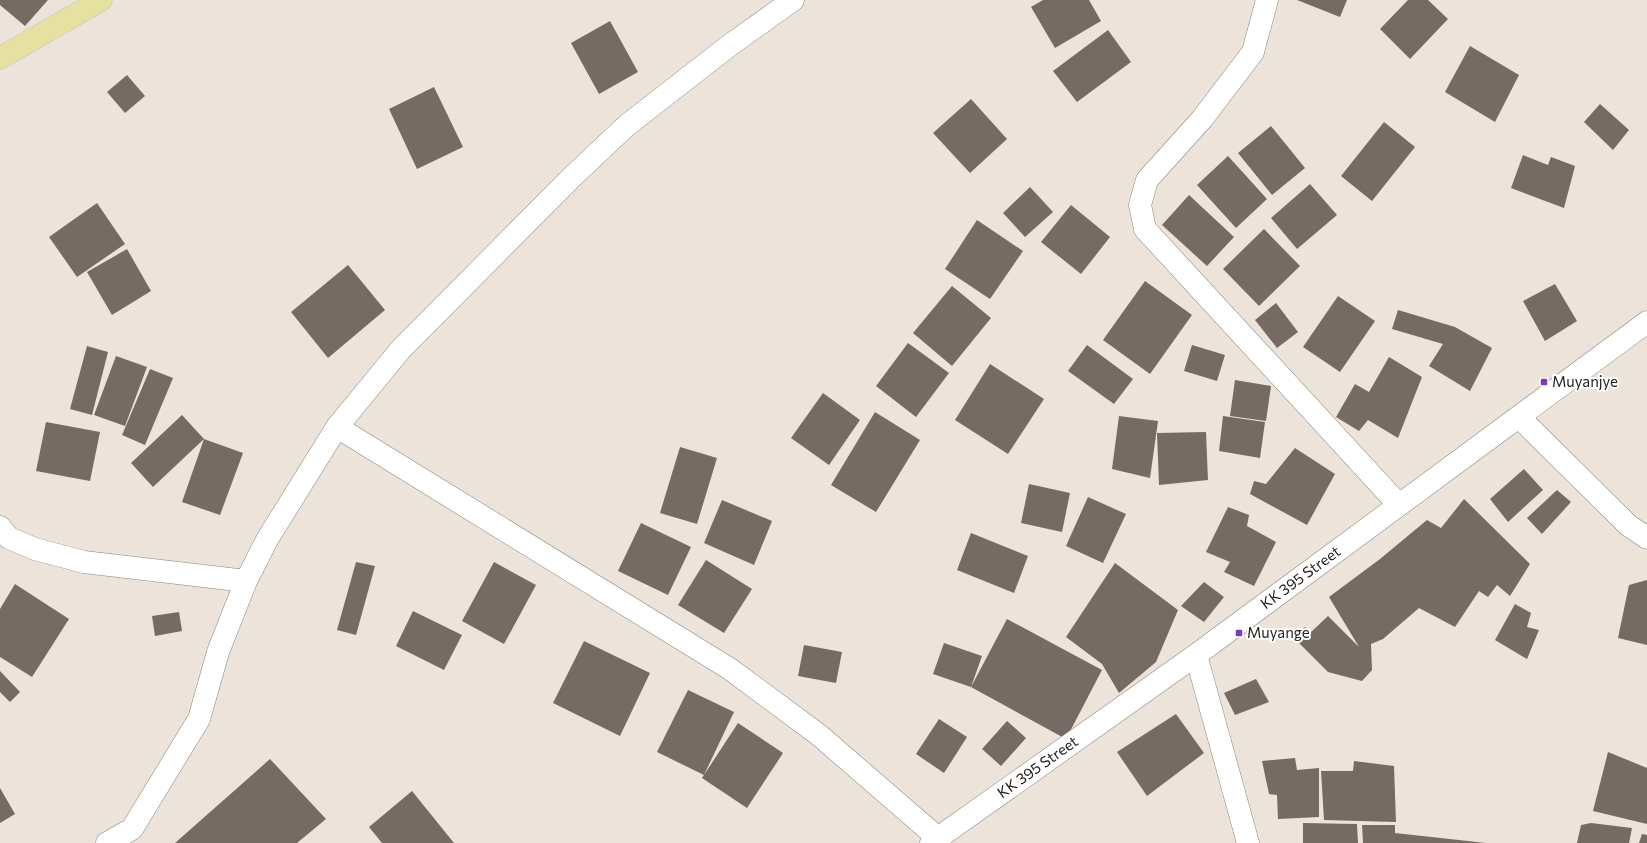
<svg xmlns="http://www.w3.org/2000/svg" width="1647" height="843" font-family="Commissioner,sans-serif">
<rect width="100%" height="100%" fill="#ece4da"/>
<!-- building -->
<path fill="#756a64" d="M0,0H48L25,26L0,5Z
M1043,0H1089L1101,21L1055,48L1031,7Z
M1297,0H1347L1340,17Z
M1408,0H1428L1448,19L1410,59L1380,29Z
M610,21L638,72L599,94L571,43Z
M1108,30L1131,62L1077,102L1053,71Z
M1470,46L1519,75L1495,122L1445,92Z
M127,75L145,96L125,113L107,92Z
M434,87L463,147L417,169L389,109Z
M971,99L1007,139L970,173L933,133Z
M1600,104L1629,130L1613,150L1584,122Z
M1384,122L1415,147L1372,201L1341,176Z
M1271,126L1305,168L1272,195L1238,153Z
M1523,155L1548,165L1551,157L1575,166L1564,208L1511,188Z
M1228,156L1267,199L1236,228L1197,185Z
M1310,184L1337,215L1297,249L1271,218Z
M1030,187L1053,212L1025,237L1003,213Z
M1189,195L1234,237L1207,266L1162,225Z
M97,203L125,244L77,277L49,237Z
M1071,205L1110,237L1081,274L1041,242Z
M977,220L1023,251L990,299L945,269Z
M1264,229L1300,266L1259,306L1223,269Z
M127,249L151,291L112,315L87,272Z
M348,265L385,310L328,358L291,312Z
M1145,281L1192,315L1150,374L1103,340Z
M1555,284L1577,321L1545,341L1523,301Z
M952,286L991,318L952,366L913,333Z
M1338,296L1375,321L1340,372L1303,347Z
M1276,303L1298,332L1277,348L1255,320Z
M1398,310L1455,327L1492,348L1470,391L1429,366L1443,344L1392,329Z
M908,343L949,373L916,417L876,386Z
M1087,345L1133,379L1114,404L1068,371Z
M1192,345L1225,355L1217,381L1184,371Z
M87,346L108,352L92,415L70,409Z
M116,356L147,367L125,426L94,415Z
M1389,357L1422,377L1398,438L1368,420L1359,431L1336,417L1355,384L1369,392Z
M990,364L1044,399L1008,454L955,420Z
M150,369L173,378L145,445L122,435Z
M1235,380L1271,386L1266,421L1230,416Z
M823,393L860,420L829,465L791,438Z
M875,412L920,440L876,512L831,485Z
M182,415L204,439L243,453L220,515L182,502L204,439L153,487L131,463Z
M1119,416L1158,421L1150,478L1112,469Z
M1223,416L1265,422L1260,458L1219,451Z
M46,422L100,432L90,481L36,471Z
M1206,432L1208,480L1159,485L1157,433Z
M680,447L717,458L697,524L660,513Z
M1295,448L1335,474L1307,525L1250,494L1254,481L1266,484Z
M1524,469L1543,490L1508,522L1490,499Z
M1029,484L1070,493L1062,532L1021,523Z
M1557,490L1571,502L1542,534L1527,518Z
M1088,497L1126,514L1103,563L1066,546Z
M1464,499L1530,564L1510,596L1497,585L1488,597L1479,591L1455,627L1419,608L1383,639L1371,644L1372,670L1362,681L1328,672L1293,637L1305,627L1310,633L1328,616L1359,647L1329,597L1380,559L1427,520L1441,528Z
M722,500L772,521L754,565L704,543Z
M1228,507L1249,515L1247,526L1276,542L1254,586L1224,572L1230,562L1206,552Z
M641,523L691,547L668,595L618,571Z
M971,533L1028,556L1014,593L957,570Z
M706,560L752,589L724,633L678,605Z
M356,562L375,566L356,635L337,630Z
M494,562L536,585L504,644L462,621Z
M1115,563L1178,610L1156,662L1119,693L1102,664L1066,637Z
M1647,580V645L1618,638L1629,585Z
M1204,582L1224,597L1204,622L1181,606Z
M15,584L69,619L32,677L0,657V609Z
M1515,604L1531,613L1527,627L1539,630L1527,659L1495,640Z
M413,611L462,635L444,670L396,646Z
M179,612L182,631L155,636L152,616Z
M1007,619L1102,670L1066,739L971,687Z
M584,641L650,673L620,736L553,703Z
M944,643L982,656L971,687L933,674Z
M804,645L842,652L836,683L798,676Z
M0,671L20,692L10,702L0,692Z
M1256,679L1269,702L1235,715L1224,693Z
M688,690L734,712L704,775L657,752Z
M1176,714L1204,753L1147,796L1117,752Z
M939,719L967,737L944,773L916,754Z
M1007,721L1026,738L1001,766L982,749Z
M738,723L783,753L747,808L702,778Z
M1608,752L1647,768V824L1593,811Z
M1295,758L1297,770L1319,768V817L1278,819L1277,795L1269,794L1262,761Z
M270,759L326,819L297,843H175Z
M1354,761L1394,766L1396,822L1324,820L1321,771H1353Z
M0,788L15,814L0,823Z
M412,791L454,843H382L369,827Z
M1303,823L1357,824L1358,843H1303Z
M1591,823L1632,828L1629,843H1577L1581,825Z
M1362,825H1395V833L1486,843H1363Z
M1642,834L1647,835V843H1639Z"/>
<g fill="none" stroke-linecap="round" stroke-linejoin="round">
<defs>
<g id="minor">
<path d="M1267,0L1253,52L1202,119L1147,180L1140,205L1145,229L1399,505"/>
<path d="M1519,417L1628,525L1647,538"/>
<path d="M337,427L730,669L819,735L938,838"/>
<path d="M0,527L9,538L35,549L84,562L246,581"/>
<path d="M1196,655L1248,843"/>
<path d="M107,843L132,829L199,719L218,652L246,581L268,538L337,427L401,349L571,178L626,126L730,45L793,0"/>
<path id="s1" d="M931,843L1196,655L1647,322"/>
</g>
<path id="major" d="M0,58L101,0"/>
</defs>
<!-- minor casing -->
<use href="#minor" stroke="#8b847b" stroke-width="23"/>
<!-- major casing -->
<use href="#major" stroke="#c6c5c4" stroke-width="23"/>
<!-- minor -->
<use href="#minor" stroke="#fff" stroke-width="22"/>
<!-- major -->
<use href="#major" stroke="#e6e0a1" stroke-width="22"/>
</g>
<!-- markers -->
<g fill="#783eb4" stroke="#fff" stroke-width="1.5">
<rect x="1540" y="378" width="8" height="8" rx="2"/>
<rect x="1235" y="629" width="8" height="8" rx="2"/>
</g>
<g text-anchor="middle" stroke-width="4" stroke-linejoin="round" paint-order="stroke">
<!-- poi labels -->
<g font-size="15" fill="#24211d" stroke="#fff" text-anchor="start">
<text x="1552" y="387">Muyanjye</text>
<text x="1247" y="638">Muyange</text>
</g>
<!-- street labels -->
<g font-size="15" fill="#24211d" stroke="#fff">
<text dy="5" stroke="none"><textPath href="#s1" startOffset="455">KK 395 Street</textPath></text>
<text dy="5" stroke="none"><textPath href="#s1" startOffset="131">KK 395 Street</textPath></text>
</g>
</g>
</svg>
